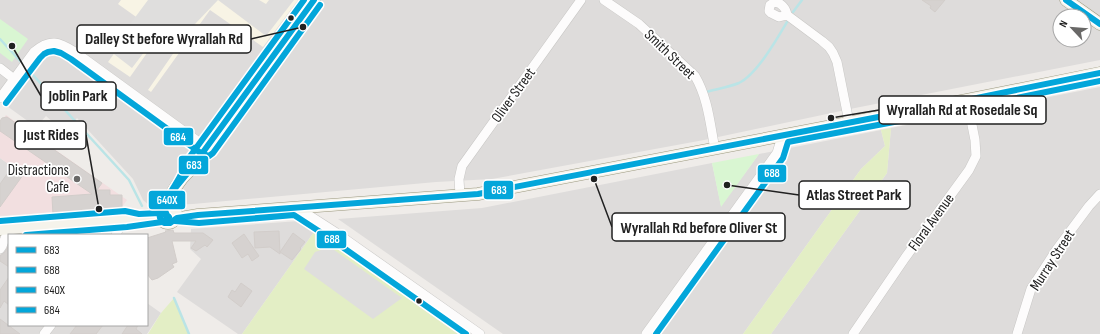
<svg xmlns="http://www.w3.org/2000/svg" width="1100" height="334" font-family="'Sofia Sans Condensed',sans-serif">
<rect width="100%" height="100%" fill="#efece9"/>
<!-- residential -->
<path fill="#dedcdb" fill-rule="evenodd" d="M0,0H1100V60L855,108L704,140L492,179L436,182L193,204L150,206L143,200L133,179L77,118L65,133L46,116L36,127L0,101ZM1060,16H1084V40H1060Z
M1100,87V334H771L887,173L891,128Z
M881,130L885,146L861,169L743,334H503L338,219L482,208L712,163L721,206L759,154Z
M0,158L14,168L0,187Z
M299,221L314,232L242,334H238L177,292L201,259L190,249L191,229Z
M9,241V325H147V303L161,313L147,334H0V242Z"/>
<!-- commercial -->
<path fill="#f2dfe0" d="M6,115L127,200L122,207L0,216V187L14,168L0,158V123Z"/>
<!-- education -->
<path fill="#f8f4e5" d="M121,0H298L263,47L210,10L151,92L148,90L177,48L159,36L130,77L108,62L139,19L118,4Z"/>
<!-- grass -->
<path fill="#e3eec5" d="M891,128L887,173L771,334H743L861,169L885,146L881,130Z
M314,232L458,334H242Z
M174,298L189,334H148L161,313Z"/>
<!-- park -->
<path fill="#d9f6d2" d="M0,19L28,39L12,62L0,53Z
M759,154L721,207L712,163Z"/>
<!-- parking -->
<path fill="#dfdedd" d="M148,0H218L174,46L158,34L132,68L110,51Z
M218,0H259L266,4L269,0H294L266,36Z
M330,247L402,298L373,319L304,269L315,252Z"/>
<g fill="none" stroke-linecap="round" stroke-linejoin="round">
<!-- stream -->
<path stroke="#bae4e6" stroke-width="2.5" d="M793,12L802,0
M0,39L129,180L142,206
M706,92C717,89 729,87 739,83C757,74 777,39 787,22
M174,298L189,334"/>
</g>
<!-- building -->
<path fill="#d6d2d0" stroke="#d2cdca" d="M922,0H945L935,12L930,8L931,6Z
M7,117L102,183L97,190H110V195H122V211L53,215L52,197L92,194L0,131V121L2,118Z
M12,167L23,175L0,207V184Z
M173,230L174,233H203L213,240L207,247L205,245L196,251L191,248L196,241H172L177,262L172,264L174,267L158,278L152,280L147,274V238L166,232L165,231Z
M279,231L280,254L270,247L255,248L254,232Z
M293,233L305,242L300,248L301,249L292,260L280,252Z
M244,234L259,256L252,261L248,254L242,258L232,243Z
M9,245V267L0,261V256L5,252Z
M9,277V305L4,301L0,308V290Z
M241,283L252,291L241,307L228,297L232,290L235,292Z
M0,319L20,334H0Z
M77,325H103L96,334H70Z
M128,325H138L136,329L142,334H122Z"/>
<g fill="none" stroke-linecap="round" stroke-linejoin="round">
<defs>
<path id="street" d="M604,0L639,24L695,76C708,98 710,124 715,149
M787,15L779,17L771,13L769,11L770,5L775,2C781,3 786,8 787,15L822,41L829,47L833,53L837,62L849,122
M0,68L14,79
M0,98L34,52C50,38 59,42 75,52L207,148
M460,195L459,179L462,166L581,0
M296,207L335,232L480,334
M116,235L122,220
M0,249L2,246L9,228
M44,334L51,325
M646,334L777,153L780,143V135
M853,334L905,258L969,170L976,156L975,140L967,100
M1017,334L1031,289L1057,249L1089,206L1100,194"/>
<path id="secondary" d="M1066,0L1100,24
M160 215a8 8 0 1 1 16 0a8 8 0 1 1-16 0Z
M166,207C170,194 180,179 190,170L314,0
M175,219L198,215L478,194L967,100L1100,73
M0,229L126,219L160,214"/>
</defs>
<!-- street casing -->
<use href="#street" stroke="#c8c7c5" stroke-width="10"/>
<!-- secondary casing -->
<use href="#secondary" stroke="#9b987f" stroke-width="13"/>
<!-- street -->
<use href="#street" stroke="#fdfcfc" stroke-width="9"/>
<!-- secondary -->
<use href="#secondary" stroke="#f5f3eb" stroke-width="12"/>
<defs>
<path id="bus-1" d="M314,0L190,170L176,187L166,207C161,209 159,213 160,218L164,223H170L177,218L198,215L478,194L967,100L1100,73
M1066,0L1100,24"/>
<path id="bus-2" d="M175,221L199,223L294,215L331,239L466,334
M26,235L127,227L162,222L169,217
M656,334L783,158L788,142L968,108L1100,81"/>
<path id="bus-3" d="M0,221L125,211L139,214L160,213L167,215C159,202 178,184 182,172C182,170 182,168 183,166L304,0"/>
<path id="bus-4" d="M6,103L40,58L44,54L48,52L54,51L61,53L71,59L202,154L209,156L213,153L320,5"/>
</defs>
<!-- bus-1 casing -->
<use href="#bus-1" stroke="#fff" stroke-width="9"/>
<!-- bus-2 casing -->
<use href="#bus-2" stroke="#fff" stroke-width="9"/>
<!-- bus-3 casing -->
<use href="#bus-3" stroke="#fff" stroke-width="9"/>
<!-- bus-4 casing -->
<use href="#bus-4" stroke="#fff" stroke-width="9"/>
<!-- bus-1 -->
<use href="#bus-1" stroke="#03a6da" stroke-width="6"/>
<!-- bus-2 -->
<use href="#bus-2" stroke="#03a6da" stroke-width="6"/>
<!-- bus-3 -->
<use href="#bus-3" stroke="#03a6da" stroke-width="6"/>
<!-- bus-4 -->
<use href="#bus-4" stroke="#03a6da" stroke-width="6"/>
</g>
<!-- markers -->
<g fill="#212121" stroke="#fff" stroke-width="1.5">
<circle cx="291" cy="18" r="3.5"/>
<circle cx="419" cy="301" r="3.5"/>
</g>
<circle fill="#696867" stroke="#fff" stroke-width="1.5" cx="77" cy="179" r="4"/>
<g text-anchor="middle" stroke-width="3.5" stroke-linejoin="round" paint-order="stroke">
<!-- street labels -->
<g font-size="15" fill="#212121" stroke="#fff">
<text transform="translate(670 54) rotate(44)" y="5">Smith Street</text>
<text transform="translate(513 95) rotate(-54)" y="5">Oliver Street</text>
<text transform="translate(931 222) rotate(-54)" y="5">Floral Avenue</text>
<text transform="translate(1052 260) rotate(-57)" y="5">Murray Street</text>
</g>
<!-- poi labels -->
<g font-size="15" fill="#212121" stroke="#fff" text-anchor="end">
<text x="69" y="175">Distractions<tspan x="69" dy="17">Cafe</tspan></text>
</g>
</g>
<!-- callouts -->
<path fill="none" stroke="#212121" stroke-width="1.5" d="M303 27L251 39M12 46L41 96M831 118L879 110M99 209L86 135M727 185L799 195M594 179L612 227"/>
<g fill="#212121" stroke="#fff" stroke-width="1.5">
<circle cx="303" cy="27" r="4"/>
<circle cx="12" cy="46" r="4"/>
<circle cx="831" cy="118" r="4"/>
<circle cx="99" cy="209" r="4"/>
<circle cx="727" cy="185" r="4"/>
<circle cx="594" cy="179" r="4"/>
</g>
<g fill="#fff" stroke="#212121" stroke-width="1.5">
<rect x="77" y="25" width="174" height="28" rx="4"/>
<rect x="41" y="82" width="75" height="28" rx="4"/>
<rect x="879" y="96" width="167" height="28" rx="4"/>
<rect x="15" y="121" width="71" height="28" rx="4"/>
<rect x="799" y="181" width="111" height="28" rx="4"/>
<rect x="612" y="213" width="173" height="28" rx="4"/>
</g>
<g font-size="16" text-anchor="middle" font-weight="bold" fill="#212121">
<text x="164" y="44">Dalley St before Wyrallah Rd</text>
<text x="78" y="101">Joblin Park</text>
<text x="962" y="115">Wyrallah Rd at Rosedale Sq</text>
<text x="51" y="140">Just Rides</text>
<text x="854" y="200">Atlas Street Park</text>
<text x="699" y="233">Wyrallah Rd before Oliver St</text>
</g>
<g stroke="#fff" stroke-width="1.5">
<rect x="163" y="127" width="31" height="19" rx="4" fill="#03a6da"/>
<rect x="178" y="155" width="31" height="20" rx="4" fill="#03a6da"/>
<rect x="757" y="164" width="30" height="19" rx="4" fill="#03a6da"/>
<rect x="483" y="180" width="31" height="20" rx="4" fill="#03a6da"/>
<rect x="148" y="190" width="38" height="20" rx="4" fill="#03a6da"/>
<rect x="316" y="230" width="31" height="19" rx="4" fill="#03a6da"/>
</g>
<g font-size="11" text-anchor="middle" font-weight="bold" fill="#fff">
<text x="178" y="141">684</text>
<text x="194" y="169">683</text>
<text x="772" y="177">688</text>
<text x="499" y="194">683</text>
<text x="167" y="204">640X</text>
<text x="332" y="243">688</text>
</g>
<!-- legend -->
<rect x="8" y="234" width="140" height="92" fill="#ffffff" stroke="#a6a6a6"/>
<rect x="16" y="247" width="20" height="6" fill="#03a6da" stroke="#a6a6a6"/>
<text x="44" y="254" font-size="12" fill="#212121">683</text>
<rect x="16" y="267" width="20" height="6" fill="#03a6da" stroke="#a6a6a6"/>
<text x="44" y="274" font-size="12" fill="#212121">688</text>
<rect x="16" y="287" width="20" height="6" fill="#03a6da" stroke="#a6a6a6"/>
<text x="44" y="294" font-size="12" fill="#212121">640X</text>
<rect x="16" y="307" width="20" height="6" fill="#03a6da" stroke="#a6a6a6"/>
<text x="44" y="314" font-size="12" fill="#212121">684</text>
<!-- north arrow -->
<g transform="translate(1072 28) rotate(296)"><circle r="19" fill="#ffffff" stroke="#a6a6a6"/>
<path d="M0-3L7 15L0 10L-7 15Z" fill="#696867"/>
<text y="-6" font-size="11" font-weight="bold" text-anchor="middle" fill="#212121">N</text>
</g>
</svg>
